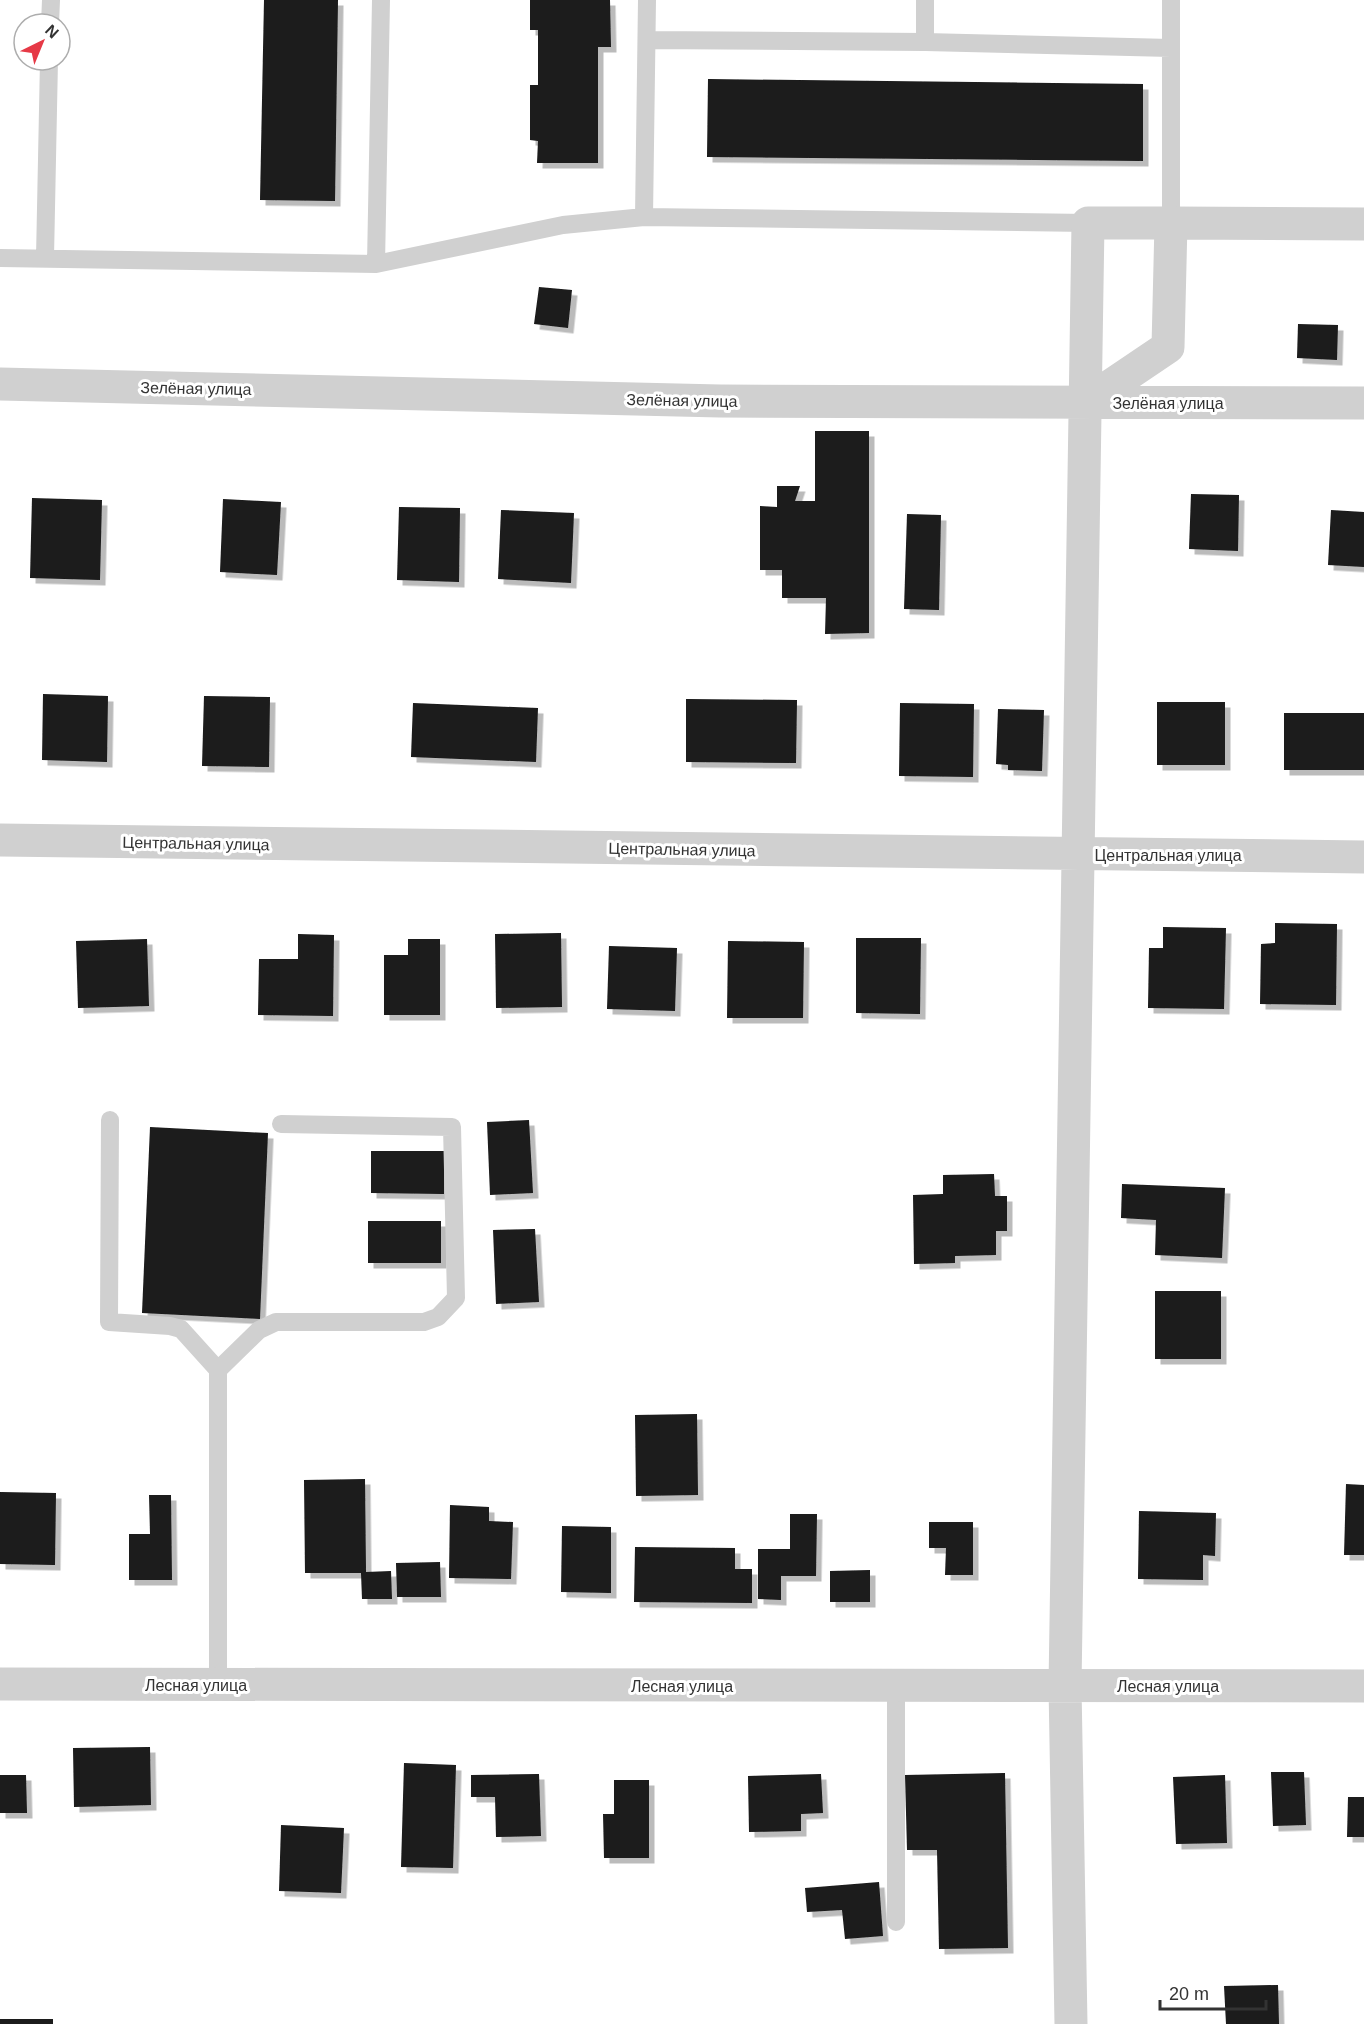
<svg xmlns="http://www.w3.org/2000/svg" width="1364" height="2024" font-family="Helvetica,sans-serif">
<defs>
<filter id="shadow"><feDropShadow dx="5.5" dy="5.5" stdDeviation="0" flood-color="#0004"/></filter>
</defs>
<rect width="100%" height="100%" fill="#fff"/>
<!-- building -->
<path fill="#1a1a1a" filter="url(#shadow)" d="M264,0H338L335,201L260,200Z
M530,0H610L611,47H598V163H537L538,141L530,140V85H538V30H530Z
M708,79L1143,84V161L707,157Z
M539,287L572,290L568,328L534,324Z
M1298,324L1338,325L1337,360L1297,358Z
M815,431H869V633L825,634L826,598H782V570H760V506L777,507V486H800L795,501H815Z
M1191,494L1239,495L1238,551L1189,549Z
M32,498L102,500L100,580L30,578Z
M223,499L281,502L277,575L220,572Z
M399,507L460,508L459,582L397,580Z
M501,510L574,513L571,583L498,579Z
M1331,510L1364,512V567L1328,565Z
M907,514L941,515L939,610L904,609Z
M43,694L108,696L107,762L42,760Z
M204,696L270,697L269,767L202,766Z
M686,699L797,700L796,763L686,762Z
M1157,702H1225V765H1157Z
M413,703L538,708L536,762L411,757Z
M900,703L974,704L973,777L899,776Z
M998,709L1044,710L1042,771L1008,770V765L996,764Z
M1284,713H1364V770H1284Z
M1275,923L1337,924L1336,1005L1260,1004L1261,944L1275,943Z
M1163,927L1226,928L1224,1009L1148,1008L1149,948H1163Z
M561,933L562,1007L496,1008L495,934Z
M298,934L334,935L333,1016L258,1015L259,959H298Z
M856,938H921L920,1014L856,1013Z
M147,939L149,1006L78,1008L76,941Z
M408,939H440V1015H384V955H408Z
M728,941L804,942L803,1018H727Z
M609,946L677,948L675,1011L607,1009Z
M529,1120L533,1193L490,1195L487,1122Z
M150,1127L268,1133L260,1319L142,1313Z
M371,1151H444V1194L371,1193Z
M994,1174L995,1196H1007V1231H996V1255L955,1256V1263L914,1264L913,1195L943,1194V1175Z
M1122,1184L1225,1188L1222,1258L1155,1255L1156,1220L1121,1218Z
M368,1221H441V1263H368Z
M535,1229L539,1302L496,1304L493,1230Z
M1155,1291H1221V1359H1155Z
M697,1414L698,1495L636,1496L635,1415Z
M365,1479L366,1572L391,1571L392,1599H362L361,1573H305L304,1480Z
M1346,1484L1364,1485V1555H1344Z
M0,1492L56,1493L55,1565L0,1564Z
M149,1495H171L172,1580H129V1534H150Z
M450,1505L489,1507V1521L513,1522L511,1579L449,1578Z
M1139,1511L1216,1513L1215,1556L1203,1555V1580L1138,1579Z
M790,1514H817L816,1576H781V1600L758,1599V1549H790Z
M929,1522H973V1575H945L946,1548H929Z
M562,1526L611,1527V1593L561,1592Z
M635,1547L735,1548V1569H752V1603L634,1602Z
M440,1562L441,1597H397L396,1563Z
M870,1570V1602H830V1571Z
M150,1747L151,1805L74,1807L73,1748Z
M404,1763L456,1765L453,1868L401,1867Z
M1271,1772H1304L1306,1825L1273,1826Z
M1005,1773L1008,1948L939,1949L937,1850H907L905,1775Z
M539,1774L541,1836L496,1837L495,1797H471V1775Z
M821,1774L823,1813L801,1814V1831L749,1832L748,1776Z
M0,1775H26L27,1813H0Z
M1225,1775L1227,1843L1176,1844L1173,1777Z
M614,1780H649V1858H604L603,1814H614Z
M1348,1797H1364V1837H1347Z
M281,1825L344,1828L341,1893L279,1891Z
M879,1882L883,1936L845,1939L842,1910L807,1912L805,1888Z
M1278,1985L1279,2024H1226L1224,1986Z
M0,2019H53V2024H0Z"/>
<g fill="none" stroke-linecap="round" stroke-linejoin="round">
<!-- lane -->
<path stroke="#d0d0d0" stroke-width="18" d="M50,24L51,0
M647,40L925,42L1171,48V223
M925,42V0
M1171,48V0
M644,217L647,0
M0,258L376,264L563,225L644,217L1088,223
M45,258L49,60
M376,264L381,0
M110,1120L109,1322L170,1326L181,1329L218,1370V1685
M218,1370L259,1330L276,1322H424L438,1317L456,1298L452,1127L281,1124
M896,1922V1687"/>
<!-- street -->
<path stroke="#d0d0d0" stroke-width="33" d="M0,384L720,401L1364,403
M1085,403L1168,347L1171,223L1364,224
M0,840L1364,857
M0,1684L1364,1686
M1071,2024L1065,1686L1088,223H1171"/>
</g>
<g text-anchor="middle" stroke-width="6" stroke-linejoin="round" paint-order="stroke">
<!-- street labels -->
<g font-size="16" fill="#333" stroke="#fff">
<text transform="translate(196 388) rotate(1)" y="6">Зелёная улица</text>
<text transform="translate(682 400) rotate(1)" y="6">Зелёная улица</text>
<text x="1168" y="409">Зелёная улица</text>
<text transform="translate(196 843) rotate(1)" y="6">Центральная улица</text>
<text transform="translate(682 849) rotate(1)" y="6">Центральная улица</text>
<text x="1168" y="861">Центральная улица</text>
<text x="196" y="1691">Лесная улица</text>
<text x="682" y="1692">Лесная улица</text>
<text x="1168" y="1692">Лесная улица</text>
</g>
</g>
<!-- north arrow -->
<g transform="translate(42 42) rotate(43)"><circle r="28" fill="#ffffff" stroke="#adadad" stroke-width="1.5"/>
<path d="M0-4.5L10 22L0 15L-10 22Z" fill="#e63946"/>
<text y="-9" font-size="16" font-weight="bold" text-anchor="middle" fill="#333333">N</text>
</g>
<!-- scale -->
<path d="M1160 2000v9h106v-9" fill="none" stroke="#333333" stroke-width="3"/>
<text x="1169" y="2000" font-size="18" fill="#333333" stroke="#ffffff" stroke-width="4.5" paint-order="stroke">20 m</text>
</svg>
